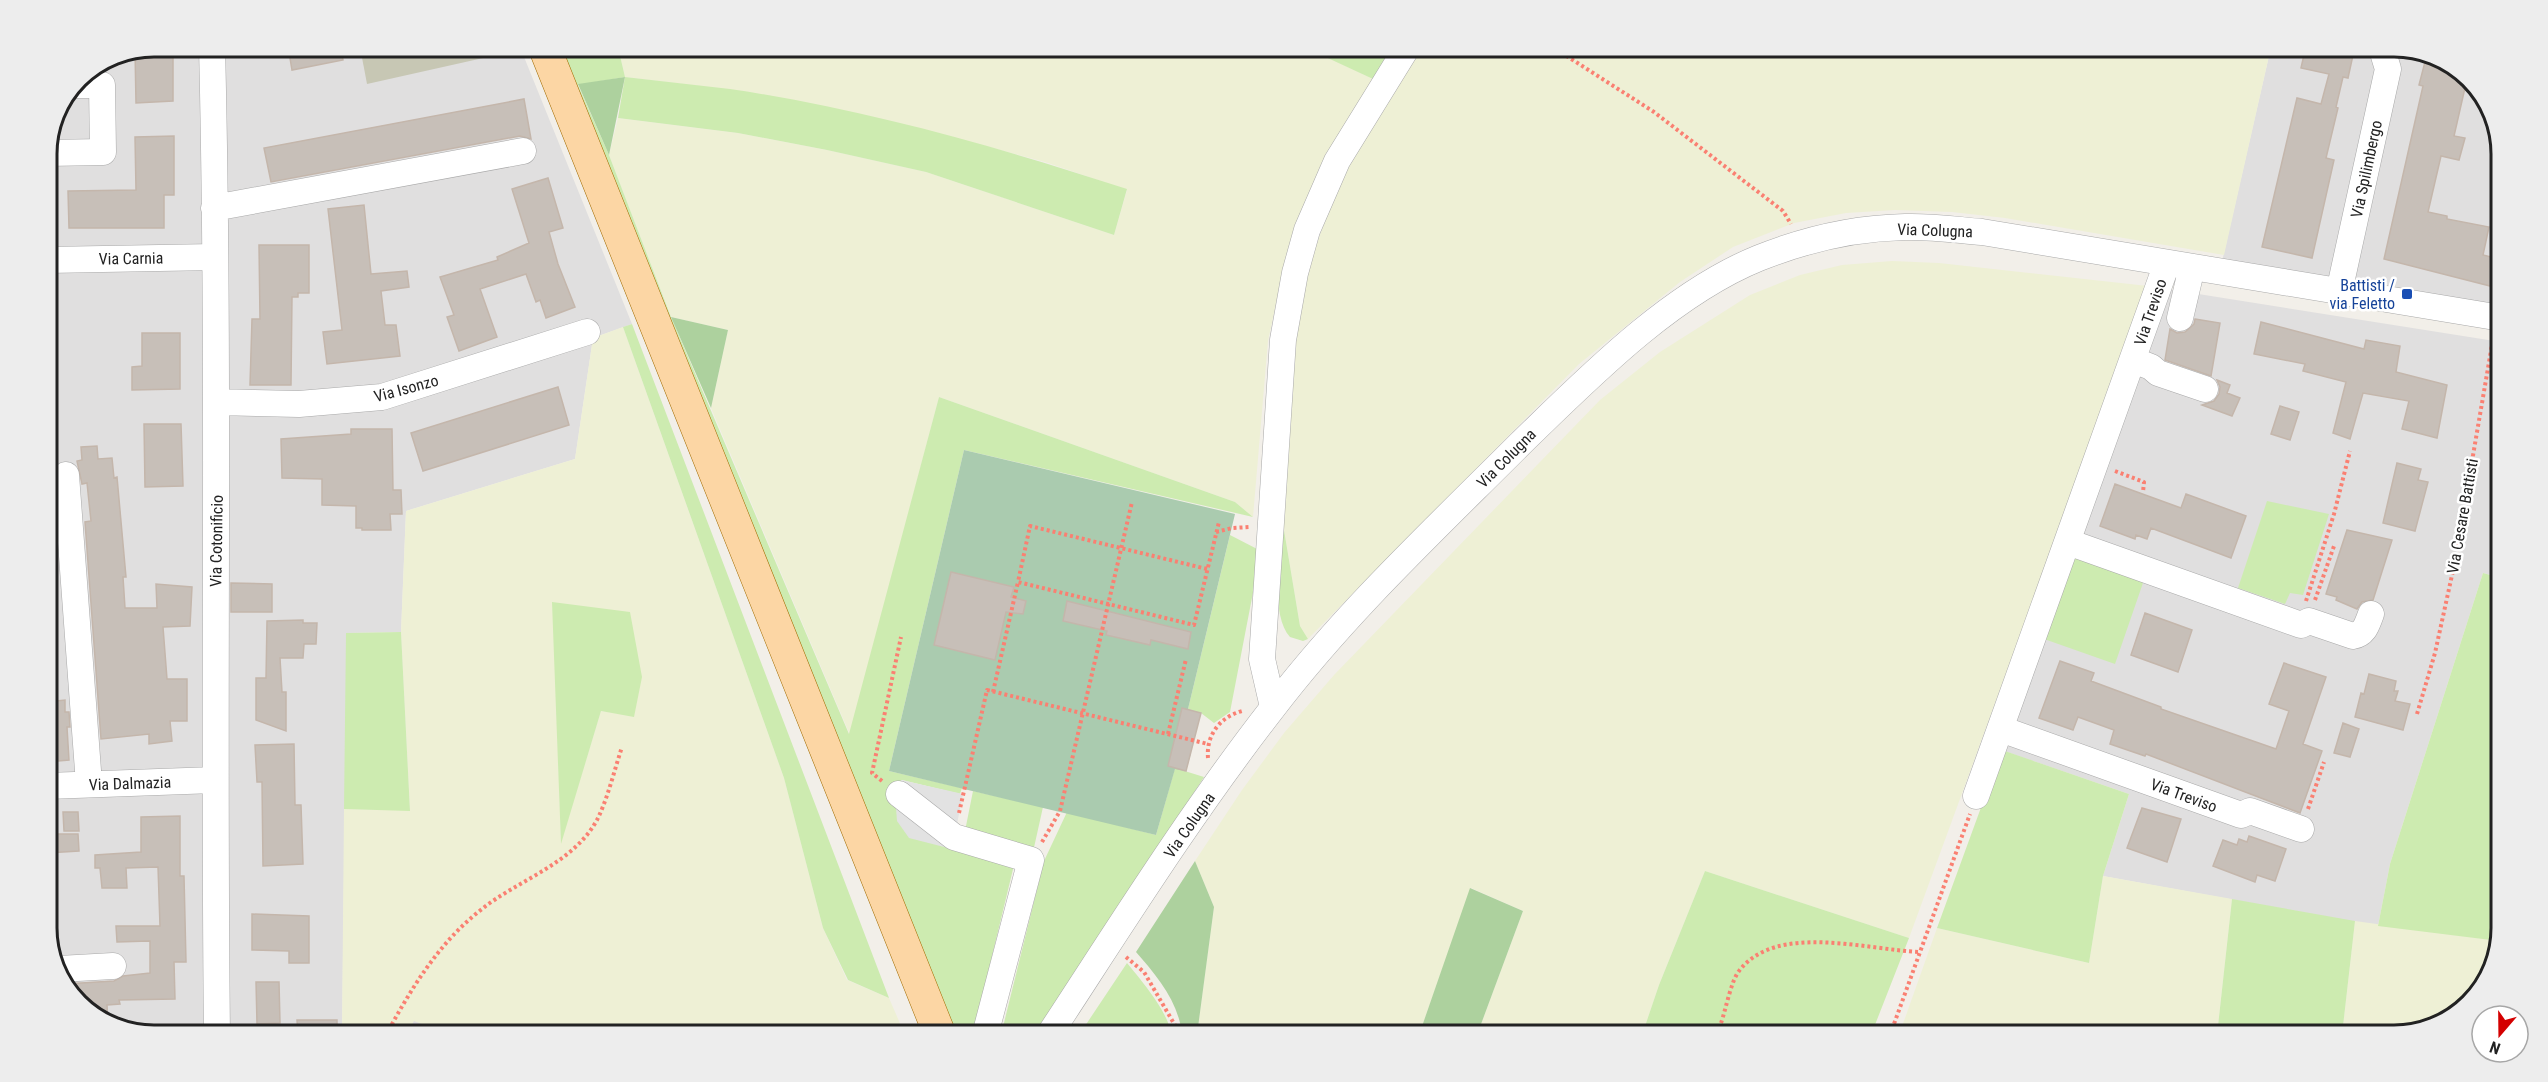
<svg xmlns="http://www.w3.org/2000/svg" width="2548" height="1082" font-family="'Roboto Condensed',sans-serif">
<rect width="100%" height="100%" fill="#f2efe9"/>
<!-- residential -->
<path fill="#e0dfdf" d="M154,46L520,47L632,324L593,338L575,459L406,511L401,632L347,633L342,1035H154L113,1027L68,993L47,936V147L78,78L113,55Z
M2271,47H2394L2435,55L2480,89L2501,147V312L2221,266Z
M2148,286L2501,342V578L2483,573L2390,864L2378,926L2103,876L2129,794L1981,743Z
M414,1020L449,1035H406Z"/>
<!-- construction -->
<path fill="#c7c7b4" d="M512,47L514,51L367,84L360,47Z"/>
<!-- farmland -->
<path fill="#eef0d5" fill-rule="evenodd" d="M1304,46L1373,79L1323,163L1310,200L1287,253L1268,341L1253,517L1235,502L939,397L850,735L711,408L728,330L671,317L609,155L618,118L738,133L827,150L926,172L1114,235L1127,190L1045,162L894,122L731,90L625,77L618,47Z
M1420,47H2271L2224,255L2005,218L1952,212L1895,210L1846,213L1794,223L1733,247L1680,282L1579,364L1308,639L1300,626L1283,524L1298,314L1305,277L1337,187L1363,139Z
M1892,261L1939,263L2148,286L1909,938L1705,871L1659,985L1642,1035H1477L1523,911L1471,888L1419,1035H1197L1214,907L1195,861L1242,790L1284,733L1334,675L1600,400L1660,352L1750,295L1800,275L1842,265Z
M623,327L784,778L823,928L847,980L889,998L905,1035H449L414,1021L406,1035H342L344,809L410,810L401,632L406,511L575,459L593,338ZM553,602L634,716L601,711L561,841Z
M2103,876L2232,899L2217,1035H1899L1937,928L2089,963Z
M2355,921L2499,941L2493,969L2454,1017L2395,1035H2342Z"/>
<!-- grass -->
<path fill="#cdebb0" d="M554,47H618L625,77C660,81 695,85 730,89C865,109 998,147 1127,189L1114,235L926,172L827,150L738,133L618,118L625,77L578,85L609,155L671,317L849,734L939,397L1235,502L1253,517L964,450L889,771L962,788L960,794L902,780L896,808L952,849L1014,865L973,1035H947Z
M1304,47H1392L1373,79Z
M632,324L889,998L848,980L823,928L784,778L623,327Z
M2267,501L2329,514L2303,595L2290,593L2285,604L2238,588Z
M1283,524L1300,626L1308,639L1303,641L1290,637C1270,615 1279,552 1283,524Z
M1230,535L1261,551L1230,712L1214,723L1201,713L1188,709Z
M2073,555L2144,580L2115,664L2044,639Z
M2483,573L2501,578V928L2499,941L2378,926L2390,864Z
M552,602L630,612L642,677L634,717L601,711L561,844Z
M401,632L410,811L344,809L346,633Z
M2002,750L2129,794L2103,876L2089,963L1937,928Z
M1175,768L1204,777L1038,1035H1001L1044,861L1067,812L1156,835Z
M973,791L1043,807L1033,852L964,836Z
M1705,871L1909,938L1871,1035H1642L1659,985Z
M2232,899L2355,921L2342,1035H2217Z
M1127,963C1141,980 1170,1014 1171,1035H1079Z"/>
<!-- forest -->
<path fill="#add19e" d="M625,77L609,155L578,84Z
M671,317L728,330L711,408Z
M1195,861L1214,907L1197,1035H1182C1179,1002 1157,976 1136,952Z
M1470,888L1523,911L1477,1035H1419Z"/>
<!-- cemetery -->
<path fill="#aacbaf" d="M964,450L1235,514L1188,709L1201,713L1190,752L1191,753L1186,771L1175,769L1156,835L889,771Z"/>
<!-- parking -->
<path fill="#e2e2e2" d="M901,780L963,794L952,849L909,838L897,821L896,808Z"/>
<!-- building -->
<path fill="#c7bfb8" stroke="#c4b6ab" stroke-width="1.5" d="M154,46H173V101L136,103L135,50Z
M297,46H340L343,60L292,70L289,52Z
M2306,46H2355L2348,78L2343,77L2336,107L2338,108L2326,158L2334,160L2312,258L2262,247L2297,98L2321,104L2329,74L2301,68Z
M2425,62L2453,68L2467,79L2454,136L2465,138L2459,160L2441,156L2428,212L2447,216V219L2489,227L2483,255L2499,259L2494,287L2384,259L2423,86L2419,85Z
M524,99L531,139L520,136L271,182L264,148Z
M174,136V195H164V228H69L68,191L136,190L135,137Z
M548,178L563,228L549,232L558,264L575,307L546,318L540,300L536,302L526,274L480,289L497,337L459,351L447,317L454,315L440,277L498,260L497,257L529,243L512,189Z
M364,205L371,274L407,271L409,287L381,291L385,325H396L400,356L327,364L323,332L342,330L328,209Z
M259,245H309V293H298V297H292L291,385H250L252,319H260Z
M2195,319L2220,323L2211,376L2165,360L2170,329L2177,333L2185,332L2194,324Z
M2261,322L2364,349L2366,340L2400,346L2396,372L2447,385L2437,438L2402,429L2409,401L2363,393L2350,439L2333,433L2346,382L2303,371L2305,364L2254,354Z
M142,333H180V389L132,390V367L142,366Z
M2217,380L2230,385L2227,393L2240,398L2232,416L2202,405L2214,401L2219,394L2220,387Z
M558,387L569,425L423,471L411,433Z
M2280,406L2299,412L2290,440L2271,434Z
M144,424H181L183,486L145,487Z
M351,429H392L393,490H401L402,514H390L391,530H362V528H356V506L322,505V479L282,478L281,439L351,434Z
M97,446L98,459L112,458L114,478L117,477L126,577H123L125,608H157L156,584L192,587L190,626L163,627L167,679H187V721H170L172,741L149,744V734L101,739L85,522L91,521L87,483L82,484L77,461L82,460L81,447Z
M2397,463L2421,469L2418,480L2428,482L2415,531L2383,523Z
M2115,484L2181,508L2186,494L2246,516L2231,558L2151,528L2147,539L2136,535L2135,539L2100,526Z
M2347,530L2392,540L2373,600L2362,602L2357,609L2336,600L2337,597L2326,594Z
M951,572L1014,587L1011,597L1026,601L1023,614L1006,612L995,660L934,645Z
M231,583L272,584V612H231Z
M1067,601L1191,632L1188,649L1151,640L1150,645L1106,635L1107,631L1063,621Z
M2145,613L2192,630L2178,672L2131,655Z
M303,620V623H317L316,644H304L303,658H280L282,692H286V731L256,720V678H266L267,621Z
M2060,661L2094,673L2091,681L2161,707V709L2276,749L2289,711L2269,704L2284,663L2326,677L2303,744L2322,751L2300,813L2146,754L2145,756L2110,744L2114,730L2078,717L2073,730L2039,718Z
M2369,674L2396,681L2394,691H2398L2395,701L2410,704L2403,730L2355,717L2361,693L2364,694Z
M65,700V712H69L70,727H67L69,760L47,762V702Z
M1182,708L1201,713L1186,771L1168,766Z
M2343,723L2359,729L2350,757L2334,753Z
M294,744L295,805H301L303,864L263,866L262,782H257L255,745Z
M2142,808L2181,819L2167,862L2127,848Z
M63,812H78L79,831H64Z
M180,816V876H184L186,962H174L175,999L119,1000L120,1004L107,1005L108,1024L68,993L65,984L114,981L123,976L150,973V941L117,942L116,926H160L158,867L126,868L127,888H102L100,868H95V855L141,852V817Z
M47,834H78L79,851L47,853Z
M2249,836L2286,849L2275,881L2257,875L2255,882L2213,866L2223,840L2237,845L2239,839L2247,842Z
M252,914L309,916V963H289V951L252,950Z
M256,982H279L280,1023L257,1024Z
M297,1020H337V1035H298Z"/>
<g fill="none" stroke-linecap="round" stroke-linejoin="round">
<defs>
<path id="minor" d="M212,46C220,376 213,706 217,1035
M47,153L103,152L102,85H75
M214,208L523,151
M47,260L215,257
M2339,292L2388,69L2381,46
M2180,318L2192,267
M2133,360L2151,367L2158,373L2205,389
M217,402L299,404L382,397L587,332
M66,475L89,784
M2068,542L2301,625L2309,621L2353,636C2365,634 2367,624 2371,614
M1273,707L1262,659L1283,340L1295,273L1307,230L1337,161L1408,46
M2001,729L2241,815L2250,811L2301,829
M47,786L214,780
M899,794L954,837L1031,860L985,1035
M1976,796L2167,263
M59,969L113,966
M1049,1035C1121,925 1191,813 1272,709C1345,613 1434,530 1520,444C1588,378 1670,294 1759,258C1804,240 1856,228 1905,227C1930,226 1957,230 1982,232L2501,318"/>
<path id="major" d="M544,46L940,1035"/>
</defs>
<!-- minor casing -->
<use href="#minor" stroke="#a9a9a9" stroke-width="27"/>
<!-- major casing -->
<use href="#major" stroke="#a06b00" stroke-width="33"/>
<!-- path -->
<path stroke="#fa8072" stroke-width="4" stroke-dasharray="3 3" stroke-linecap="butt" d="M1551,46L1654,112L1783,211L1791,224
M2115,471L2144,482L2143,492
M1216,532L1232,528L1249,527
M1207,569L1030,526L1018,582L1194,625L1219,522
M2315,600L2334,546
M2306,601L2334,514L2350,451
M993,692L1018,582
M2417,714L2435,653L2454,566L2493,339
M1168,734L1186,659
M1208,758C1206,735 1220,717 1242,711
M882,781L872,773L901,637
M2308,809L2324,762
M959,813L987,690L1208,744
M1042,842L1060,811L1132,502
M1126,957L1144,972L1176,1027V1035
M1721,1023C1726,1009 1731,981 1739,971C1776,922 1867,950 1920,952
M386,1035C411,989 439,942 482,909C518,880 573,864 597,820C608,798 614,771 622,747
M1890,1035L1970,814"/>
<!-- minor -->
<use href="#minor" stroke="#fff" stroke-width="26"/>
<!-- major -->
<use href="#major" stroke="#fcd6a4" stroke-width="32"/>
</g>
<!-- markers -->
<rect fill="#1a4fb4" stroke="#fff" stroke-width="2" x="2401" y="288" width="12" height="12" rx="3"/>
<g text-anchor="middle" stroke-width="5" stroke-linejoin="round" paint-order="stroke">
<!-- street labels -->
<g font-size="16" fill="#222" stroke="#fff">
<text transform="translate(2366 169) rotate(-78)" y="6">Via Spilimbergo</text>
<text transform="translate(1935 230) rotate(2)" y="6">Via Colugna</text>
<text transform="translate(131 258) rotate(-1)" y="6">Via Carnia</text>
<text transform="translate(2150 312) rotate(-71)" y="6">Via Treviso</text>
<text transform="translate(406 388) rotate(-15)" y="6">Via Isonzo</text>
<text transform="translate(1506 458) rotate(-45)" y="6">Via Colugna</text>
<text transform="translate(2462 516) rotate(-80)" y="6">Via Cesare Battisti</text>
<text transform="translate(216 541) rotate(-89)" y="6">Via Cotonificio</text>
<text transform="translate(130 783) rotate(-2)" y="6">Via Dalmazia</text>
<text transform="translate(2184 795) rotate(20)" y="6">Via Treviso</text>
<text transform="translate(1189 825) rotate(-55)" y="6">Via Colugna</text>
</g>
<!-- transit labels -->
<g font-size="16" fill="#164399" stroke="#fff" text-anchor="end">
<text x="2395" y="291">Battisti /<tspan x="2395" dy="18">via Feletto</tspan></text>
</g>
</g>
<!-- crop -->
<path d="M0 0H2548V1082H0ZM154 57H2394A97 97 0 0 1 2491 154V928A97 97 0 0 1 2394 1025H154A97 97 0 0 1 57 928V154A97 97 0 0 1 154 57Z" fill="#ededed" fill-rule="evenodd"/>
<path fill="none" stroke="#222" stroke-width="3" d="M154 57H2394A97 97 0 0 1 2491 154V928A97 97 0 0 1 2394 1025H154A97 97 0 0 1 57 928V154A97 97 0 0 1 154 57Z"/>
<!-- north arrow -->
<g transform="translate(2500 1034) rotate(200)"><circle r="28" fill="#ffffff" stroke="#a7a7a7" stroke-width="1.5"/>
<path d="M0-4.5L10 22L0 15L-10 22Z" fill="#d40000"/>
<text y="-9" font-size="16" font-weight="bold" text-anchor="middle" fill="#222222">N</text>
</g>
</svg>
